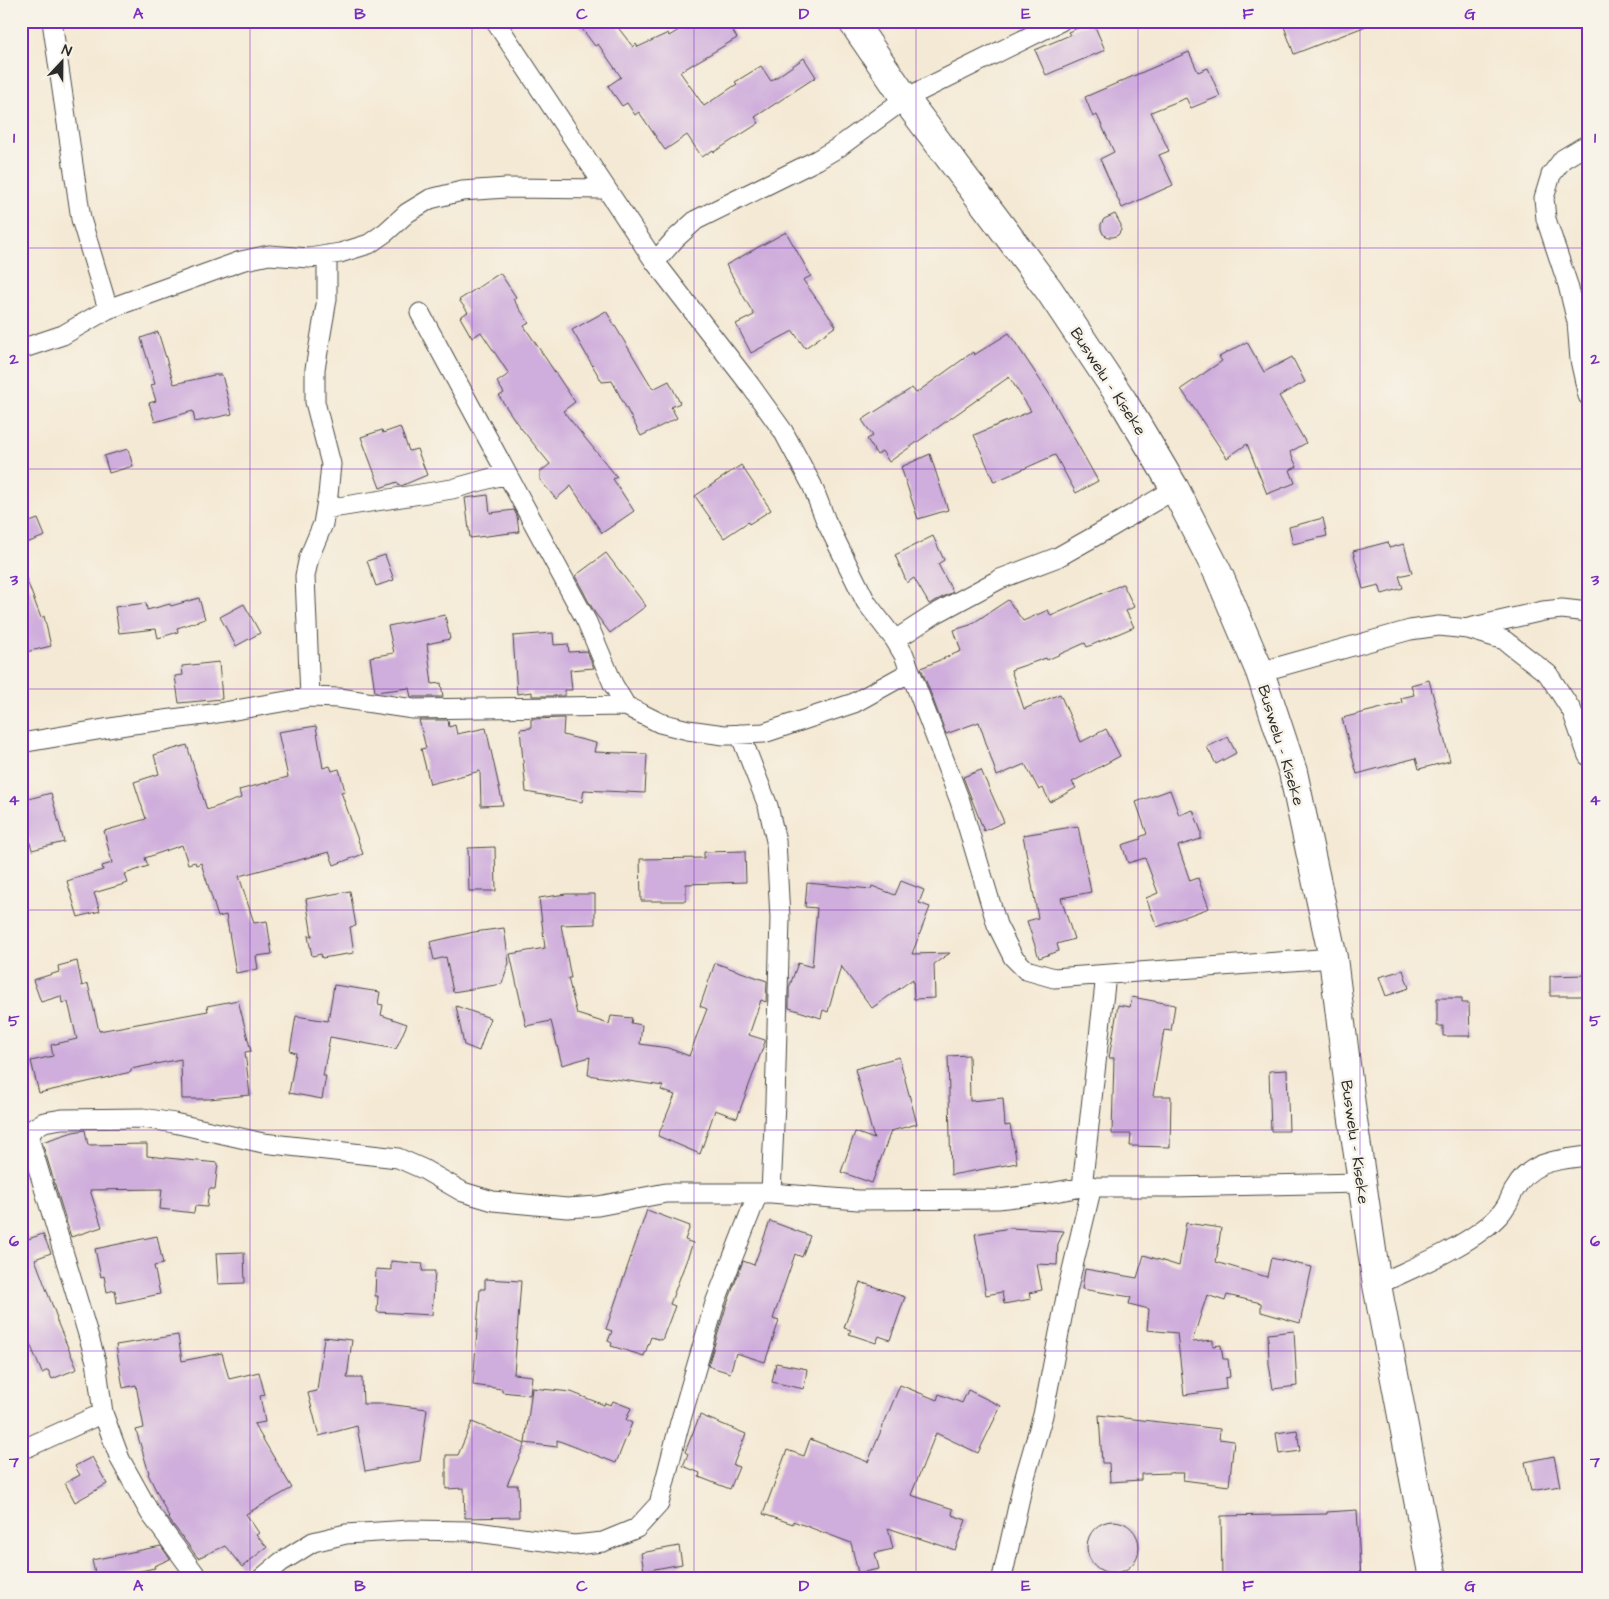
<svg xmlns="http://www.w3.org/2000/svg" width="1609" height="1599" font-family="'Architects Daughter',sans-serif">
<rect width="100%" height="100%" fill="#f7f3e8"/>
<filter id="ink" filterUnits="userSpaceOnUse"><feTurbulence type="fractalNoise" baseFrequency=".02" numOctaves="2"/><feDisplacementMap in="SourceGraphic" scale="10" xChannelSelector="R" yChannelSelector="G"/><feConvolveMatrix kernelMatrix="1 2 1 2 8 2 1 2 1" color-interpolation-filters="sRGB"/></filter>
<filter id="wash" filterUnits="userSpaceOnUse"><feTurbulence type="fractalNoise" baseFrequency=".0096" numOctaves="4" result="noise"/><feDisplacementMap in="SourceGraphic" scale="20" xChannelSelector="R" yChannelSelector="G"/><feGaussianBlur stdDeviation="1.12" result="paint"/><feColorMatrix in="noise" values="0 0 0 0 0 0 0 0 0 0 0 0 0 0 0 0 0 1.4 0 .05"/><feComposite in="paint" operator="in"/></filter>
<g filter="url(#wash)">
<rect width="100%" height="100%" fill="#f4e9d4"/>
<g id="blocks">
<!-- building -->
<path fill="#cfaddc" d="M576,21H613L633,47L636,44L638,47L668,33L669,36L694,21H727L737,38L680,72L704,106L737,84L735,82L761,66L771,81L804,58L816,77L755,117L759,123L714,152L713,150L702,157L687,135L665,150L639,112L635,115L627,103L622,106L608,86L621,77L598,44L595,46Z
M1282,21H1374V23L1294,54Z
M1093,22L1105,50L1046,75L1035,50L1070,35L1068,32Z
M1189,52L1198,72L1208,68L1220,96L1191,108L1186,98L1151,112L1169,151L1159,155L1173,185L1122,208L1100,159L1114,152L1097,115L1093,117L1085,97Z
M1115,214L1121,225V230L1118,235L1113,237H1108L1103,234L1101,229V224L1104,219Z
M786,232L811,276L803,280L836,326L805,348L793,331L751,353L736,324L754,315L726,265Z
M500,273L516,297L513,299L529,323L524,326L575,402L563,411L617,477L613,479L634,511L602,533L571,486L556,499L540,480V472L550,464L516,422L499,396L504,393L497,382L509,374L481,332L472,338L460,317L468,312L459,300Z
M606,311L653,389L669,381L680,403L671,407L677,418L641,436L612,381L602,382L572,330Z
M158,332L174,384L214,375H222L232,414L195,422L193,411L155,422L149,403L156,401L151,385L155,384L141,338Z
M1009,333L1050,395L1098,481L1076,493L1055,455L994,482L974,435L1031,411L1009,377L889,462L882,451L877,455L867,439L873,436L862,420L912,388L916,393L973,352L974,355Z
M1247,342L1264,372L1292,357L1305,382L1279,396L1306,443L1290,452L1297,467L1290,470L1295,483L1267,494L1247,444L1227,458L1181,389L1222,361L1219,357Z
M400,427L409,451L417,449L427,475L401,486H399L397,482L380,488L361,437L382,430L383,433Z
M128,449L133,466L109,473L104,456Z
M930,454L948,510L918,519L901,467Z
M741,465L771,510L749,524L748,522L724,538L695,496Z
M488,495L490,513L514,510L517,516L519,532L470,538L465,498Z
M1323,518L1327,536L1293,544L1289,527Z
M38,519L45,536L21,545V525Z
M933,536L944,560L938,564L953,592L929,604L914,578L907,583L895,555Z
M1388,542L1389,548L1404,544L1412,573L1399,576L1403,588L1382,594L1379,585L1363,589L1353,551Z
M606,553L646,606L610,633L595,613L575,576Z
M385,555L394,580L376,586L367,561Z
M23,570L41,618L44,616L51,646L26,652L21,632V571Z
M1123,584L1134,607L1126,611L1134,627L1087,647L1085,643L1047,660L1046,658L1011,670L1024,709L1060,694L1081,742L1106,729L1120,756L1072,782L1076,788L1050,802L1043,788L1039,790L1025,764L997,776L979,722L946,734L921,668L961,651L954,630L970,625L1008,600L1023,621L1048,610L1051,616Z
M199,598L205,619L177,628L178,632L158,638L156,629L119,633L115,607L146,603L147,610L170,604L171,606Z
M244,604L260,633L236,646L220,617Z
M445,615L450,639L427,644L432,684L441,683L443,697H411L409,688L375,692L370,657L394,653L388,626Z
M553,633L554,645L568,644L569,652L587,651L594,668L570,670L572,690H565V696H532V692L517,694L513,636Z
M219,662L222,699L179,703L175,676L183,675L182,666Z
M1429,680L1450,761L1419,769L1416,758L1357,774L1342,718L1402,703L1401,698L1414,695L1411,685Z
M564,718L563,735L596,743L594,752L647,754L645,793L584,790L582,802L526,792L520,729L531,728V719Z
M419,720H448L449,727L455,725L457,734L486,728L503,805L481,806L480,771L430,784L421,749L426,748Z
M316,726L323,768L330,766L332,771L339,769L345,791L341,792L363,854L334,865L329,852L239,876L254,923L267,921L272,954L256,956L258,969L236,973L226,915L218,917L201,863L196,865L195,862L188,864L182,845L145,858L148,866L125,874L128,883L94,893L100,911L78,917L67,881L103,870L102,866L112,863L104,831L146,819L134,782L159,774L154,755L187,745L207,810L241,798L239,790L288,777L278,732Z
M1228,737L1236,753L1216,764L1207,747Z
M981,770L1004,822L984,831L963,777Z
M1170,790L1179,815L1193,810L1201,831V839L1178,846L1190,881L1198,878L1209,908L1157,927L1146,898L1158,893L1145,858L1128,863L1122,845L1141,839L1140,837L1147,834L1136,802Z
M51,793L64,842L32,850L21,809V801Z
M1078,826L1091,892L1061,898L1074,939L1057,944L1059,951L1039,958L1027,921L1038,918L1023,835Z
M495,847L496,891H469L468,848Z
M745,851L746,882L686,884V901H641L640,859L704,858V852Z
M901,881L924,890L919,903L930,907L912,954L950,953L934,964L935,998L914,999L913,979L872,1008L841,966L828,1012L823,1010L821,1018L789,1008V988L798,963L812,967L817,908L805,907L807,883L871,889L872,886L895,895Z
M350,891L356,926L350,927L354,953L322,958L321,954L312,956L308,936H312L306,899Z
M566,894H595V924L561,925L571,978H568L577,1014L609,1024L611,1016L632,1018L631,1023L642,1025L640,1044L668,1048L689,1056L707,1009L700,1006L715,963L767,981L766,1002L761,1000L749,1035L765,1040V1042L737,1118L715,1110L700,1154L658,1136L675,1095L661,1090L663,1086L588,1075L590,1057L562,1065L551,1021L526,1026L510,954L545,948L539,898Z
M504,928L509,963L502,984L453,992L446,957L434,960L430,942L474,932Z
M77,961L82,986L88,984L99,1031L208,1011L207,1006L238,1000L251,1051L245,1052L250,1095L209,1099H182L181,1059L131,1069V1072L39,1093L31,1061L53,1056L51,1045L77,1039L68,1002L62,1003L61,996L41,1002L33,980L59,972L58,966Z
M1403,970L1409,988L1386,996L1379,977Z
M1584,975V996H1550V976Z
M334,985L380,992L378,1004L383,1005L381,1015L407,1024L396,1049L330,1037L323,1076H326L322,1099L289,1093L296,1053L290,1051L296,1016L328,1021Z
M1132,997L1175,1005L1171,1031L1164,1030L1153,1096H1171L1170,1147L1130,1146L1131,1134H1112L1114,1058H1109L1118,1005L1130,1007Z
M1437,998H1462V1003H1469L1470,1036H1443V1026H1437Z
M456,1006L490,1018L479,1051L464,1045Z
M969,1055L970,1101L1003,1098L1005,1126L1010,1125L1017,1163L951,1175L948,1056Z
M899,1057L917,1124L891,1131L872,1183L841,1172L855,1132L874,1139L855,1069Z
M1287,1070L1289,1131H1271L1269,1071Z
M85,1130L88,1145L147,1144V1156L218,1163L215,1189H209L207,1207L195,1206L194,1213L160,1209L162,1189L90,1190L102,1227L71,1237L42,1142L73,1132Z
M647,1210L690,1226L685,1240L693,1243L670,1304L675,1306L662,1340L651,1337L644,1356L611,1346L612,1343L608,1341L612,1331L606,1329Z
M770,1221L810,1236L802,1257L795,1254L773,1319L779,1321L765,1362L736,1353L730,1373L708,1366L726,1307L743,1261L754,1265Z
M1186,1223L1221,1228L1216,1262L1267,1277L1271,1258L1312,1267L1300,1323L1261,1312V1303L1227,1295L1225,1301L1207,1295L1192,1342L1213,1340V1346L1221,1345L1223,1359H1228L1230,1377L1225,1378L1226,1389L1184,1395L1177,1333L1147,1330L1149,1309L1129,1304L1131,1297L1082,1289L1085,1269L1137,1278L1144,1255L1179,1266Z
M23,1226L28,1239L43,1234L51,1253L35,1259L57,1318L56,1319L77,1369L52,1379L48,1370L42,1373L21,1322V1227Z
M1010,1228L1064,1231L1058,1244L1057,1265L1037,1264L1042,1290L1029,1293L1031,1299L1004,1304L1002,1292L986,1295L975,1234Z
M157,1236L163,1264L154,1266L160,1294L117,1303L115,1290L107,1292L104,1276L101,1277L95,1249Z
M244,1252L245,1283L218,1284L216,1253Z
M391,1261L423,1264L422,1271H435L432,1315L377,1312L378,1296H375L376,1269L391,1270Z
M485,1279L521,1281L514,1374L532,1376L530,1395L502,1392V1389L473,1385L480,1289H485Z
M860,1282L905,1297L890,1340L879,1336L876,1343L849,1334L851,1330L844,1328Z
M1294,1331L1297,1386L1273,1389L1269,1364L1268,1334Z
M178,1335L182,1361L222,1353L229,1379L259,1372L265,1395L260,1396L265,1422L254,1424L292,1488L246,1514L259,1533L256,1535L267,1547L242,1567L225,1546L198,1558L168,1518L169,1517L148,1474L149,1473L136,1430L144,1428L136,1385L123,1388L116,1345Z
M324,1337L352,1340L347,1378H362L363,1404H386L427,1409L420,1461L365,1471L357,1426L319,1436L308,1393L317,1391Z
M776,1363L807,1369L804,1389L772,1382Z
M900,1385L937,1400L939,1394L962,1403L968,1390L1001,1406L978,1453L936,1433L911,1495L953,1509L952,1515L966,1520L955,1550L888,1528L893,1549L875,1553L879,1569L858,1573L851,1543L793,1521V1524L763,1514L787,1450L804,1456L810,1439L868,1462Z
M532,1388L571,1392L604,1405L605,1403L611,1405L613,1401L631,1408L626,1420L632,1423L616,1463L557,1440V1447L525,1443Z
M700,1415L746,1434L733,1465L739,1467L730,1489L699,1477L700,1473L683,1466L688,1454L685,1452Z
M1099,1415L1220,1429L1219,1439L1234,1441L1229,1486L1183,1480L1184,1473H1172V1472L1171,1473L1141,1474V1480L1110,1482L1109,1463H1102Z
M472,1422L525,1444L507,1485H518L519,1517L465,1518L464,1488L446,1489V1455H458Z
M1297,1430L1300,1451L1279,1454L1276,1433Z
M1554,1456L1560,1486L1531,1491L1525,1462Z
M92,1457L107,1484L75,1502L65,1483L80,1475L75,1466Z
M1357,1510L1361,1578H1222L1221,1516L1327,1514V1512Z
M1087 1547a26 26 0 1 1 52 0a26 26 0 1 1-52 0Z
M161,1546L170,1559L154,1566L155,1568L107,1578H96L92,1560Z
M679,1546L682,1564L644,1571L641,1553Z"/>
</g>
</g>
<g filter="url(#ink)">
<use href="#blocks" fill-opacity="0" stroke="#494844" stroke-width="1"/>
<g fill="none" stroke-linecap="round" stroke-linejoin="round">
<defs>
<path id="street" d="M52,21L81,219L108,309
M495,21L655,262L750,385L783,431L812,485L826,521L866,602L895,640L904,655L960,801L997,925L1013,957L1026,970L1054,978L1333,958
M1588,146L1583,147L1563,159L1551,175L1544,198L1546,219L1568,285L1577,322L1580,360L1588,396
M655,262L675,239L696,220L817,160L839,147L906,98L1061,21
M420,313L587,622L613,684L626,706L660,723L688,730L724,735L764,733L854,703L910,672
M21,349L63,335L108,309L241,261L269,255L309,258L340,253L369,244L386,232L407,213L430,199L462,191L506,188L606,189
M326,509L452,489L506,474
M1469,628L1543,611L1562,609L1588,612
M895,640L935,614L1000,579L1058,557L1111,527L1175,489
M1260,672L1410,630L1439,626L1468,629L1504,640L1548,674L1572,711L1588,756
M310,697L305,576L309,557L323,524L328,495L331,464L315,402V369L327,299V255
M740,734L768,806L776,841L780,918L775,1102L771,1193
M21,743L133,724L212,714L310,697L339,698L413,709L626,706
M1082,1187L1106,975
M1377,1285C1412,1268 1454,1252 1485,1228C1493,1222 1501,1215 1506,1206C1510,1201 1511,1194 1515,1189C1531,1160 1558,1160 1588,1156
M21,1448L28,1447L103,1413
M198,1578L150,1513L120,1459L103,1413L96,1361L29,1138L34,1128L44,1122L62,1119L143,1118L174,1123L263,1143L398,1158L423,1169L463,1192L493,1201L567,1208L598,1206L666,1193H771L858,1200L998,1199L1049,1193L1082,1187H1172L1361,1183
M262,1578L281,1562L313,1542L346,1534L410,1530L469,1531L574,1545L603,1542L637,1528L659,1504L679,1426L715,1303L758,1193
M1002,1578L1023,1484L1043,1415L1068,1287L1092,1186"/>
<path id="secondary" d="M852,21L909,104L1049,290L1123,401L1175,489L1218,573L1260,672L1293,772L1333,958L1352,1113L1377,1285L1433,1578"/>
</defs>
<!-- street casing -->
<use href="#street" stroke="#494844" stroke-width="21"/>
<!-- secondary casing -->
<use href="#secondary" stroke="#494844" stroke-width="30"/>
<!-- street -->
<use href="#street" stroke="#fff" stroke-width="19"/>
<!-- secondary -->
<use href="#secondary" stroke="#fff" stroke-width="28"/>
</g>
</g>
<!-- grid -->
<path fill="none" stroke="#7b2cbf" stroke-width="1" stroke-opacity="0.55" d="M250,21V1578M472,21V1578M694,21V1578M916,21V1578M1138,21V1578M1360,21V1578M21,248H1588M21,469H1588M21,689H1588M21,910H1588M21,1130H1588M21,1351H1588"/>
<g text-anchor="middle" stroke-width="5" stroke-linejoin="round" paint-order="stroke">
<!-- street labels -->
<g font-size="16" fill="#2b2b2b" stroke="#f7f3e8">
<text transform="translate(1109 381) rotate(57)" y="6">Buswelu - Kiseke</text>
<text transform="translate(1282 745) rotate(73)" y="6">Buswelu - Kiseke</text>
<text transform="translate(1356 1142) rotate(82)" y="6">Buswelu - Kiseke</text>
</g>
</g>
<!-- margin -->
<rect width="1609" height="1599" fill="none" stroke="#f7f3e8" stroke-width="55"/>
<!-- north arrow -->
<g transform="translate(62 62) rotate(22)" stroke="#f7f3e8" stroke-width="4" paint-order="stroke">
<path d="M0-4L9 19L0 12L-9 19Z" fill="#2b2b2b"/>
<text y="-8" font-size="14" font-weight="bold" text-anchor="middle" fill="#2b2b2b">N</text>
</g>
<rect x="28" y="28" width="1554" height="1544" fill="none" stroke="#7b2cbf" stroke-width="2"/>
<g font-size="16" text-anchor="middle" font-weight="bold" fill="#7b2cbf">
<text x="138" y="19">A</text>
<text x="360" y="19">B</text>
<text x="582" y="19">C</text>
<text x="804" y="19">D</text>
<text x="1026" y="19">E</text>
<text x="1248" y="19">F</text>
<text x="1470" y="19">G</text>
<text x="14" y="143">1</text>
<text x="1595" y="143">1</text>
<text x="14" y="364">2</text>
<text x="1595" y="364">2</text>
<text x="14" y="585">3</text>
<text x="1595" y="585">3</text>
<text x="14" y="805">4</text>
<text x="1595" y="805">4</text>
<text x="14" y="1026">5</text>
<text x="1595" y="1026">5</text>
<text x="14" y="1246">6</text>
<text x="1595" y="1246">6</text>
<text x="14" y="1467">7</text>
<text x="1595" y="1467">7</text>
<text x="138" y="1591">A</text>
<text x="360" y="1591">B</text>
<text x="582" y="1591">C</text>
<text x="804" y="1591">D</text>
<text x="1026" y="1591">E</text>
<text x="1248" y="1591">F</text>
<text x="1470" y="1591">G</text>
</g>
</svg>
